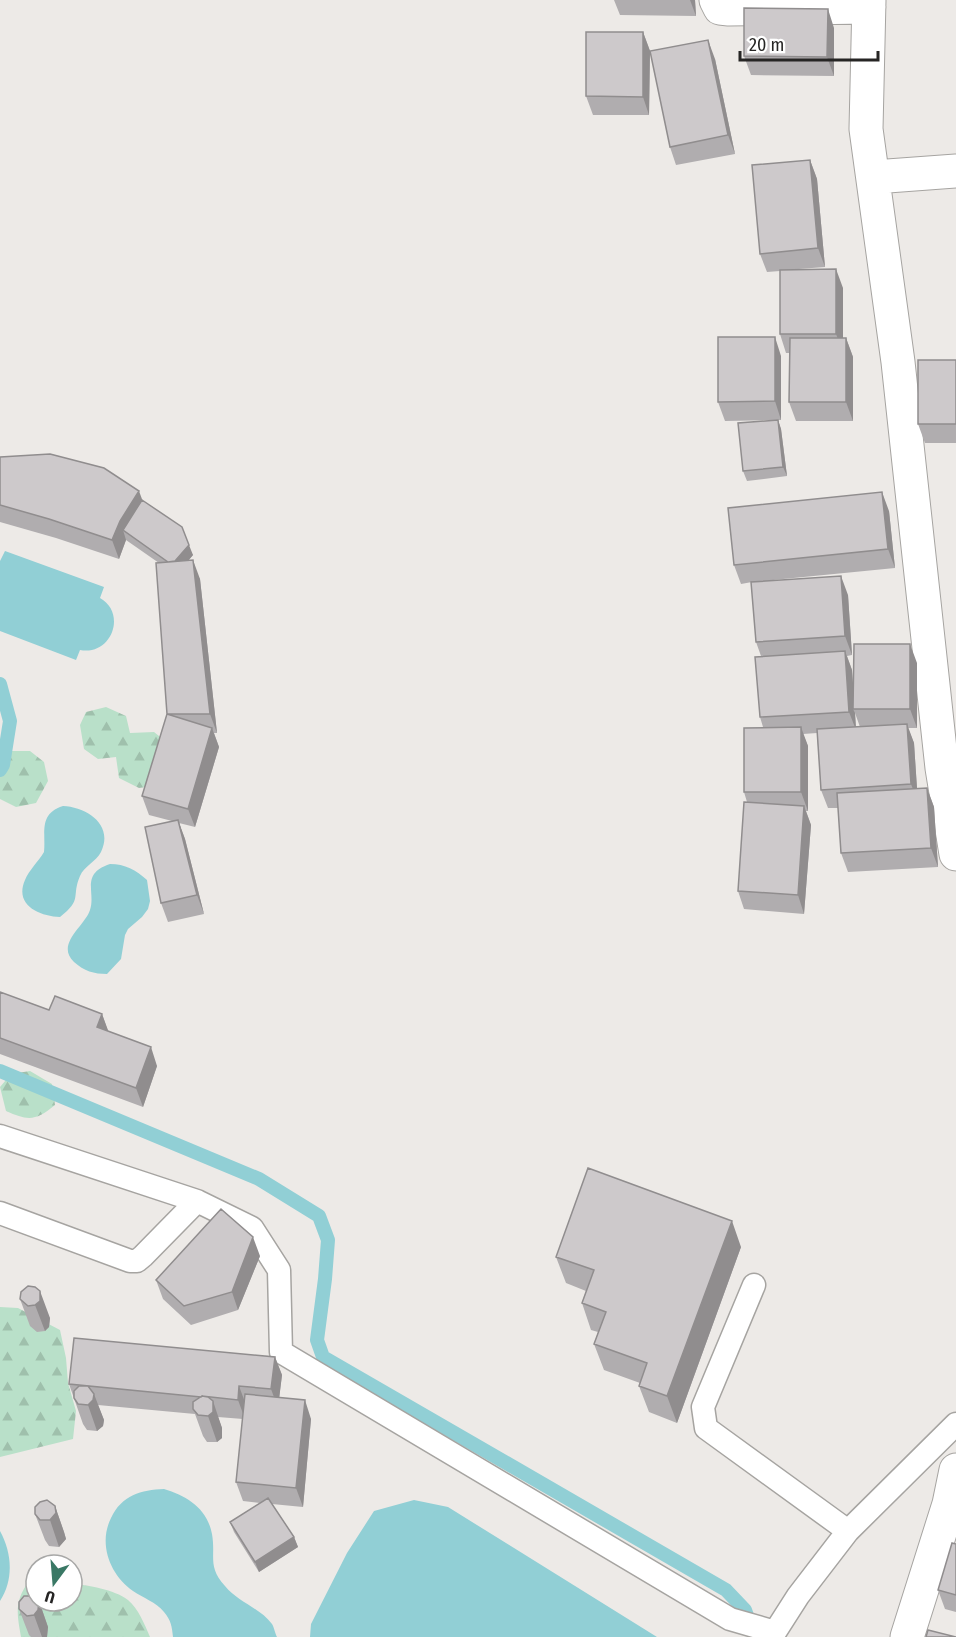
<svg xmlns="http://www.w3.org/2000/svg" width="956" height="1637" font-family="'Fira Sans Condensed',sans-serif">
<defs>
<pattern id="forest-firs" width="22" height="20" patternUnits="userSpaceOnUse" patternTransform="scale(1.5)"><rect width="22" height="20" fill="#b9e0c9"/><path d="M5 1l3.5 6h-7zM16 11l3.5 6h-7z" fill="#9fc0ac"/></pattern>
</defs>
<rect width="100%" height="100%" fill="#edeae7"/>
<!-- forest -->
<path fill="url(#forest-firs)" d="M106,707L126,716L130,733L154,732L169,744L160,785L139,788L119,778L116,757L98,759L84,749L80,725L86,712Z
M0,751H30L44,762L48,781L36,803L16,807L0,799Z
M30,1071L52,1084L55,1105C36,1121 28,1121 6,1111L0,1087L11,1074Z
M0,1307L18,1308L60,1330L66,1358L68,1383L76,1411L73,1439L0,1457Z
M29,1581H36V1601H72V1583C88,1586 114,1589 128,1600C138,1608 145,1625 150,1637H21C17,1613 14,1602 29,1581Z"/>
<!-- water -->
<path fill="#91cfd5" d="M5,551L104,587L100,598C127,613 112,656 80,650L76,660L0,631V561Z
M63,806C87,807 114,825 101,852C96,862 84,866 80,876C71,897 83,899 60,917C39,916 14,905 25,880C29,870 38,862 44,852C46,833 38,814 63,806Z
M110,864C125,864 136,870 147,880L150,901L148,909L142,917L128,929L125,935L121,959L107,974C94,974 84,971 74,962C55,944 85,926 90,910C96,892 80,874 110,864Z
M164,1489C187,1496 207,1508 212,1534C216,1557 207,1566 225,1586C238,1602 260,1608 272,1624C274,1627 275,1633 277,1637H173C172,1627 171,1620 164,1612C156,1602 143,1598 133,1591C110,1575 98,1544 111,1518C122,1495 141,1490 164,1489Z
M414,1500L448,1507L657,1637H310L311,1624L347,1553L374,1511Z
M0,1531C12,1553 14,1579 0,1601Z"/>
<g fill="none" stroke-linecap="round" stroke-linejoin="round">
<!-- stream -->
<path stroke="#91cfd5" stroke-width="14" d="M0,684L10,721L3,765L0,770
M0,1071L259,1179L319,1216L328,1240L325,1279L317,1340L323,1357L726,1590L745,1610L751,1627"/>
<defs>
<path id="lane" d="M0,1136L197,1201L252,1228L279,1270L281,1352L730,1619L775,1632L798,1596L848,1531L956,1424
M0,1213L130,1261H137L143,1256L197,1201
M754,1285L703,1407L706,1428L848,1531"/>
<path id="street" d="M716,0L720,8L729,9L869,7
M869,0L866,129L898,362L942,768L956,854
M874,177L956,171
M907,1637L949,1504L956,1470"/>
</defs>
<!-- lane casing -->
<use href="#lane" stroke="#a6a4a1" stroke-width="25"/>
<!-- street casing -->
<use href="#street" stroke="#a6a4a1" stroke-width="35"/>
<!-- lane -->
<use href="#lane" stroke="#fff" stroke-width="22"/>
<!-- street -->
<use href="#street" stroke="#fff" stroke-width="33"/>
</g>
<!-- wall -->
<path fill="#b0adaf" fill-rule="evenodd" d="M614,0H695L696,16L620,15Z
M834,28V76L751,75L744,56Z
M643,32L650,51L649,115H593L586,96Z
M715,59L735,154L676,165L670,147Z
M810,160L817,179L825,267L799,269L843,288V338H846L853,357V421H796L789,402L790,353H786L780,334V271L767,272L760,254Z
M781,356V420H778L781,429L787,476L747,481L743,471L771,420L725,421L718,402Z
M956,360V443H925L918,424Z
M0,457L142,500L193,555L188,561L200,579L217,733H214L219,747L195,827L179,823L185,839L204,914L168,922L161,903L172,821L149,815L142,796L167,714L159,563L126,540L119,559L56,538L0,522Z
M889,511L895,568L773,580L848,595L852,655L847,656L852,670L853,690L917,663V728H908L914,743L917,789L927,788L934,807L938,867L848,872L841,853L838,808H828L821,790L817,733L803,734L808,746V811H806L811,825L804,914L744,909L738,891L747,802L744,792L763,727L760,717L761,656L756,642L752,582L741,584L734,565ZM855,713L860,727H856Z
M0,992L49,1010L102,1014L108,1031L157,1066L143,1107L0,1054Z
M741,1247L677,1423L649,1412L639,1386L640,1383L604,1370L594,1344L598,1332L591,1330L582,1303L586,1291L566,1283L556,1257Z
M260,1256L238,1310L191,1325L163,1299L156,1280Z
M21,1292L50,1318L49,1327L45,1331L37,1332L30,1326L20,1299Z
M275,1357L282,1375L279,1398L311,1419L303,1507L272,1504L294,1537L298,1547L259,1572L234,1532L230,1522L260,1503L243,1501L236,1482L243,1419L218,1417L222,1428V1438L217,1442H207L203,1436L195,1414L98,1405L104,1420L103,1426L97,1431L87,1430L83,1424L69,1384Z
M55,1506L64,1532L66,1539L59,1547L49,1546L45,1540L35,1514Z
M956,1544V1612L945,1609L938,1590Z
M39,1601L48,1627L47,1637H31L29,1635L19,1609Z"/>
<!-- shaded-wall -->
<path fill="#908d8e" d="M690,0H695L696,16Z
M828,9L834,28V76L827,57Z
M643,32L650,51L649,115L643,97Z
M708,40L715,59L735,154L728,135Z
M810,160L817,179L825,267L818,248Z
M836,269L843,288V352L836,334Z
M775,337L781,356V420L775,401Z
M846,338L853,357V421L846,402Z
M778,420L781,429L787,476L783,467Z
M139,491L146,510L123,530L126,540L119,559L112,540L120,521Z
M882,492L889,511L895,568L888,549Z
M189,545L193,555L176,575L172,565Z
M193,560L200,579L217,733L210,714Z
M841,576L848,595L852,655L845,636Z
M910,644L917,663V728L910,709Z
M845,651L852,670L855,709H853L855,713L856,730L849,712Z
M907,724L914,743L918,803L911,784Z
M801,727L808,746V811L801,792Z
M212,728L219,747L195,827L188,809Z
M927,788L934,807L938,867L931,848Z
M804,806L811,825L804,914L798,895Z
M178,820L185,839L204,914L197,895Z
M102,1014L109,1033L97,1027Z
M151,1047L157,1066L143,1107L136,1088Z
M732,1221L741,1247L677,1423L667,1396Z
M253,1237L260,1256L238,1310L232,1292Z
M40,1291L50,1318L49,1327L45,1331L35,1305Z
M275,1357L282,1375L278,1408L271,1389Z
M239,1386L246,1405L245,1419L238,1400Z
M94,1394L104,1420L103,1426L97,1431L88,1405Z
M305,1400L311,1419L303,1507L296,1488Z
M213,1401L222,1428V1438L217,1442L208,1416Z
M55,1506L64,1532L66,1539L59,1547L50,1520Z
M294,1537L298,1547L259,1572L255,1562Z
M39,1601L48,1627L47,1637H42L34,1615Z"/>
<!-- building -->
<path fill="#cdc9cb" stroke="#908d8e" stroke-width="1.5" d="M744,8L828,9L827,57L744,56Z
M586,32H643V97L586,96Z
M708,40L728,135L670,147L650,51Z
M810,160L818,248L760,254L752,165Z
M836,269V334H780V270Z
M718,337H775V401L718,402Z
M790,338H846V402H789Z
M918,360H956V424H918Z
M778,420L783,467L743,471L738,423Z
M50,454L104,468L139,491L120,521L112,540L49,519L0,505V457Z
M882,492L888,549L734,565L728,508Z
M142,500L182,527L189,545L175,561L168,562L123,530Z
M193,560L210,714H167L212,728L188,809L142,796L167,714L156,563Z
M841,576L845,636L756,642L751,582Z
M854,644H910V709H853Z
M845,651L849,712L760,717L755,657Z
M907,724L911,784L821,790L817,729Z
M801,727V792H744V728Z
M927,788L931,848L841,853L837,793Z
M744,802L804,806L798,895L738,891Z
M178,820L197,895L161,903L145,827Z
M0,992L49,1010L55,996L102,1014L97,1027L151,1047L136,1088L0,1038Z
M588,1168L732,1221L667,1396L639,1386L647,1363L594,1344L606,1312L582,1303L594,1270L556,1257Z
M221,1209L253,1237L232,1292L184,1306L156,1280Z
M28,1286L35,1287L40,1291V1301L35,1305L28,1306L20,1299L21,1292Z
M74,1338L275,1357L271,1389L239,1386L238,1400L202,1396L201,1397L69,1384Z
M79,1386H88L94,1394L93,1400L88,1405L78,1404L74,1398V1391Z
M245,1394L305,1400L296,1488L236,1482Z
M202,1396L208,1397L213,1401V1412L208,1416L198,1415L193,1409V1402Z
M268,1498L294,1537L255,1562L230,1522Z
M47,1500L55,1506L56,1513L50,1520H40L35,1514V1507L40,1502Z
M952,1543L956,1544V1595L938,1590Z
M24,1596H34L36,1598V1601H39L38,1610L34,1615L27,1616L19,1609V1602Z
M928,1630L956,1637H926Z"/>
<!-- north arrow -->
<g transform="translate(54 1583) rotate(196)"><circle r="28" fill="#ffffff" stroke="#a8a8a7" stroke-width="1.5"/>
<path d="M0-4.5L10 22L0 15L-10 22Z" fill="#3a7865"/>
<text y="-9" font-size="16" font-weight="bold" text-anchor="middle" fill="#262524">U</text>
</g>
<!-- scale -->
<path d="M740 51v9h138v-9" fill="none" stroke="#262524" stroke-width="3"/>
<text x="749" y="51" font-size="18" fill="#262524" stroke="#ffffff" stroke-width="4.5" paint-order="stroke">20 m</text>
</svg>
